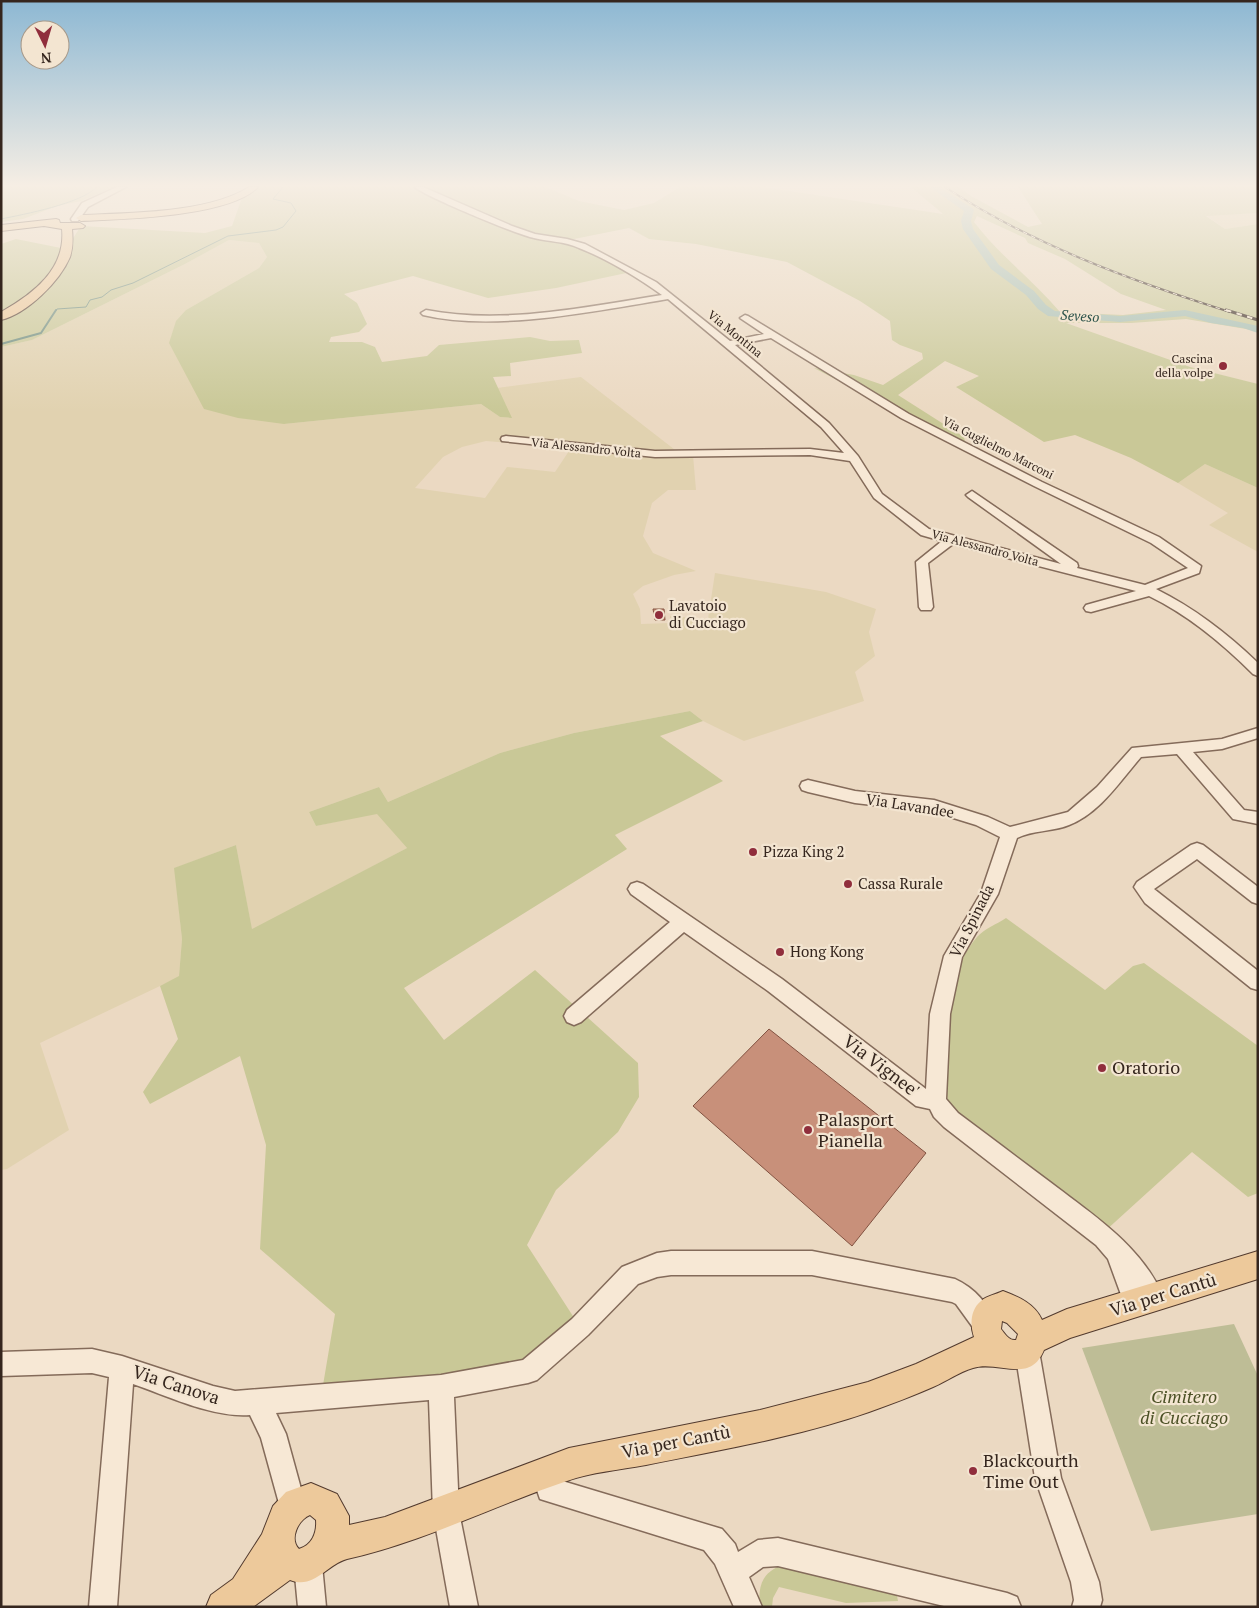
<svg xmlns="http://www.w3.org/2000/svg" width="1259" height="1608" font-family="'PT Serif',serif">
<rect width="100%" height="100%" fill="#ebd9c2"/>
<!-- farmland -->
<path fill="#e1d2b0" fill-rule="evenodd" d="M1258,213V224L1225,229L1206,215Z
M229,240L259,243L267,257L259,268L186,310L284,424L481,404L500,417L511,418L497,388L581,377L679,453L693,455L696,490H668L652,503L643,536L653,553L696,571L674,575L643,586L633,594L640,609L641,624L670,623V616L708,619L715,573L826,592L876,609L869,632L875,656L855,672L864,701L744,741L703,721L690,711L574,733L500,753L388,802L379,787L309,812L316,826L377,813L407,848L252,930L236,845L175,868L182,939L179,977L40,1043L69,1130L7,1169L1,1170V347L32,340L185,264ZM486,441L571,448L555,472L507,467L485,498L415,488L443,457L462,447Z
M1205,464L1258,488V552L1209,525L1228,513L1178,483Z"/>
<!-- green -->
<path fill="#c9c897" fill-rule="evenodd" d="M1,187H114L81,201L57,206L23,219L1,222Z
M254,187H546L579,201L624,210L654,203L680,187H762L943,214L911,187H959L971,196L1028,227L1042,224L1018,187H1258V213L1206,216L1225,229L1258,224V331L1186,319L1131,323H1066L1190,367L1258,384V488L1205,464L1178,483L1131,458L1075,435L1044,442L956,387L979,376L945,361L898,395L964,437L966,447L814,368L854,375L883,385L923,359L922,353L900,345L892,340L890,321L860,301L787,262L696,244L649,239L629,228L569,240L631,272L556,288L488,298L413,276L344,294L357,303L367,324L359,332L331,337L329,342H362L375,347L382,362L427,356L439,345L530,337L550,341L579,340L582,353L510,363L511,376L493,377L512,418L500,417L481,404L284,424L238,418L204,409L169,343L176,321L186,310L259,268L267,257L259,243L229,240L185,264L32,340L1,347V244L16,239L66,249L81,226L205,233L232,226L243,195ZM977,216L1025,238L1028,243L1065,259L1121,294L1166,310L1123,315L1060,312C1033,280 1000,256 974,222Z
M690,711L703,721L660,736L723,781L615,835L627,849L404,988L444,1040L535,970L638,1063L639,1097L618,1132L556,1190L527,1245L580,1327L548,1356L321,1397L335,1314L260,1249L266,1145L240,1056L150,1104L143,1092L178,1039L160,986L179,976L182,939L174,868L236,845L252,929L407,848L377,814L316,826L309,812L379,787L388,802L500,753L574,733Z
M1006,918L1105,990L1133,966L1144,963L1258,1046V1193L1248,1197L1192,1152L1104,1232L953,1110L948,1101L946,1090C947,1039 942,978 977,937C984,929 997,924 1006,918Z
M786,1564L896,1591L898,1601L846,1603L779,1587L773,1598L772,1607H760C757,1584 764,1570 786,1564Z"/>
<!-- cemetery -->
<path fill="#bebd96" d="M1234,1324L1258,1376V1514L1151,1531L1082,1348Z"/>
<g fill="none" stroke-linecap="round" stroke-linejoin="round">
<!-- stream-far1 -->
<path stroke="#6c8c7f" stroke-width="1" d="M1,219C25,214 80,204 97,187
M55,312L57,309L86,307L90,300L102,297L111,290L133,283L228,236L276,230L283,227L296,211L291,203L273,199L283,187"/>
<!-- stream -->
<path stroke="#6c8c7f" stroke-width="2" d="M1,344L41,333L56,310"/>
<!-- river -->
<path fill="#a4beb3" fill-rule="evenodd" d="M930,187H939L972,208L974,210L971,221L973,229L999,265L1034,291L1046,305L1055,311L1120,316L1185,310L1258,326V333L1243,328L1211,323L1185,316L1120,322L1048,316L1038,309L1026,295L991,269L963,229L961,221L964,211Z"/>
</g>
<!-- building -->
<path fill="#c8907a" stroke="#825241" d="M653,609H664L665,620H655Z
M769,1029L926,1153L852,1246L693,1106Z"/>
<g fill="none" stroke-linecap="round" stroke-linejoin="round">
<defs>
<path id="minor" d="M117,187H126L88,207L78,221H72L71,219L82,203Z
M415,187H423L512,226L535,234L567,239L585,244L656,282L730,341L764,334L740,318L745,315L748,316L909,414L1042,482L1159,537L1201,566L1199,573L1156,589C1194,608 1227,633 1258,663V676L1253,674C1222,643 1188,615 1149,596L1091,612L1086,611L1084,608L1086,605L1136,591L953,544L928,563L933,607L931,610H921L919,607L916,562L942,541L921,535L874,498L850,461L810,455L655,457L502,441L501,439L502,437L506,436L655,451L810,449L844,453L821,427L668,299C596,311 494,332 423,315L421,313L426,310C502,325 587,307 662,295C639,278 605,258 579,248C564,241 549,242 534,238C518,235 422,195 415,187ZM771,338L901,418L1034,486L1151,543L1188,568L1145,585L1077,568L1078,566L1077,563L972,491L966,495L968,497L1061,564L929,529L882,494L858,456L829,423L735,345Z
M1258,728V738L1222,749L1193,752L1244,810L1258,812V824L1233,819L1177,754L1141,757C1120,781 1100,813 1069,825C1052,832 1033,830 1017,838L998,894L962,957L950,1014L946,1099L958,1113C989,1136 1019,1159 1050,1182C1093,1215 1142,1246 1164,1298L1160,1306L1152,1310L1145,1307L1143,1311L1135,1315L1127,1311L1108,1259L1096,1245L944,1127L934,1117L930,1109L916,1106L768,991L684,932L581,1022L574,1025L567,1022L564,1016L567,1010L670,922L631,894L628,889L631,884L637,882L643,884L782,979L926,1089L930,1014L944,956L981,893L1000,837L976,825L934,812L855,803L808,792L802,790L800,786L802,782L808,780L855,791L934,800L988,817L1010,827L1068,812L1097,787L1132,748L1222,739Z
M1197,843L1203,845L1258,887V904L1252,902L1197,859L1154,889L1258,971V990L1251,988L1145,903L1134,887L1137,882L1191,845Z
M671,1251H812L955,1279C975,1288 989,1305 997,1325L993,1333L985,1337L977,1333L956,1304L952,1302L812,1275H671L657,1277L638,1284L588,1335L537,1380L528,1383L454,1397L459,1512L478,1607H450L433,1512L429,1400L276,1413L286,1434L306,1507L302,1516L293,1520L284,1516L280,1507L261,1438L250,1415C213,1418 168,1396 133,1384L117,1607H89L109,1377L92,1373L1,1376V1352L92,1349L122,1356L213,1386L235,1391L441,1375L523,1360L572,1319L622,1267L657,1253Z
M1027,1339L1036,1342L1039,1351L1061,1478L1099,1582L1102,1600L1100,1607H1072L1074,1600L1071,1582L1035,1478L1015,1351L1018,1342Z
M544,1460L553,1464L559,1480L722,1529L735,1544L738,1552L758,1540L778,1538L1007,1593L1017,1597L1021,1607H948L778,1566L763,1567L749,1577L762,1607H734L715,1564L704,1550L540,1499L531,1473L535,1464Z
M308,1551L318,1555L322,1565L326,1607H298L294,1565L298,1555Z"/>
<path id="major" d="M249,187H258C230,217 123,219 81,221L76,218L81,215C129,213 209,213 249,187Z
M56,219L59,220L60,223H80L85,226L83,228L72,229C73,239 73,248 70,257C60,281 27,314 1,320V312C33,294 66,269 62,229L44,226L1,231V225Z
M1258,1251V1279L1070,1338L1044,1350C1030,1385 999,1360 973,1368C959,1372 947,1381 933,1387C913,1396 891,1404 869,1412C797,1437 720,1450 646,1465C620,1470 591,1472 567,1481C493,1506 423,1542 347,1559C327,1564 314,1590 290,1580L253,1607H206L211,1595L233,1579L262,1534L273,1506L286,1492L311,1483L337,1494L349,1516V1525L385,1517L569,1448L760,1410L868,1382L916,1364L974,1337C970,1325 970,1310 981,1301C986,1296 997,1294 1003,1291C1019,1297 1035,1304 1042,1320L1067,1309ZM1002,1321L1007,1323L1018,1334L1016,1340C1009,1341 1005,1334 1001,1329ZM310,1515L316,1520C317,1533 312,1545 299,1549C289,1539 298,1520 310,1515Z"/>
</defs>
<!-- minor casing -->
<use href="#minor" stroke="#846b5a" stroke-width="3"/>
<!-- major casing -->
<use href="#major" stroke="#523a2e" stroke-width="2"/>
<!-- minor -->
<use href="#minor" fill="#f7e8d5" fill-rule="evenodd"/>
<!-- major -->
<use href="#major" fill="#edc99b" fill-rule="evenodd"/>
<defs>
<path id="rail-far1" d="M945,187C1031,244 1132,281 1230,312"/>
<path id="rail" d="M1226,310L1258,320"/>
</defs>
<!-- rail-far1 casing -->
<use href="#rail-far1" stroke="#35261e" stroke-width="2"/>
<!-- rail casing -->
<use href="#rail" stroke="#35261e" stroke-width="3"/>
<!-- rail-far1 -->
<use href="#rail-far1" stroke="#f3e5d1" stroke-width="1" stroke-dasharray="4.5" stroke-linecap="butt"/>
<!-- rail -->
<use href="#rail" stroke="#f3e5d1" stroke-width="2" stroke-dasharray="5.5" stroke-linecap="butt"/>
</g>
<!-- sky -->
<linearGradient id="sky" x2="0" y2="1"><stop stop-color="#8db8d3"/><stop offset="0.45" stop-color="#f6eee4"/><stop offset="1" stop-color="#f6eee4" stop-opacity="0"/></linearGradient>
<rect width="1259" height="412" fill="url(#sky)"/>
<!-- markers -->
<g fill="#902e3c" stroke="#f3e5d1" stroke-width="2">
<circle cx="1223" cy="366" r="5"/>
<circle cx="659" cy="615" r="5"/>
<circle cx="753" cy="852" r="5"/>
<circle cx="848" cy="884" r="5"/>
<circle cx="780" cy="952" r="5"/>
<circle cx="1102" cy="1068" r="5"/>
<circle cx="808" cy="1130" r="5"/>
<circle cx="973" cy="1471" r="5"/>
</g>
<g text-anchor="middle" stroke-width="4.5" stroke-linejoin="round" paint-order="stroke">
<!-- far-street labels -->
<g font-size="12" fill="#35261e" stroke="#f3e5d1">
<text transform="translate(735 334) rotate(39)" y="4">Via Montina</text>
<text transform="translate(586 448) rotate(6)" y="4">Via Alessandro Volta</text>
<text transform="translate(998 448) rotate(27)" y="4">Via Guglielmo Marconi</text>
<text transform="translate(985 548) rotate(15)" y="4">Via Alessandro Volta</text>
</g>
<!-- far-poi labels -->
<g font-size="12" fill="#35261e" stroke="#f3e5d1" text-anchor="end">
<text x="1213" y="363">Cascina<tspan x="1213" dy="14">della volpe</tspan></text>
</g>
<!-- far-water labels -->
<g font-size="14" font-style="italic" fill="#2e544c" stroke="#f3e5d1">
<text transform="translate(1080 316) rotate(4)" y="5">Seveso</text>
</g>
<!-- poi labels -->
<g font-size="15" fill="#35261e" stroke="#f3e5d1" text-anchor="start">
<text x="669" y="611">Lavatoio<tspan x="669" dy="17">di Cucciago</tspan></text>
<text x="763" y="857">Pizza King 2</text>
<text x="858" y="889">Cassa Rurale</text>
<text x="790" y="957">Hong Kong</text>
</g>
<!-- street labels -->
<g font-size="15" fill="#35261e" stroke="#f3e5d1">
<text transform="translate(910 806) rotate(9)" y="5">Via Lavandee</text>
<text transform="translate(972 921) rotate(-63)" y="5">Via Spinada</text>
</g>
<!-- near-street labels -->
<g font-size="18" fill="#35261e" stroke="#f3e5d1">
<text transform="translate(881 1066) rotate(37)" y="6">Via Vignee'</text>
<text transform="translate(1163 1295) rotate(-17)" y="6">Via per Cantù</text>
<text transform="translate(176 1385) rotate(18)" y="6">Via Canova</text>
<text transform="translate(676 1442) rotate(-11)" y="6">Via per Cantù</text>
</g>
<!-- near-poi labels -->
<g font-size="18" fill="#35261e" stroke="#f3e5d1" text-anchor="start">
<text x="1112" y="1074">Oratorio</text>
<text x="818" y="1126">Palasport<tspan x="818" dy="21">Pianella</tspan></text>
<text x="983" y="1467">Blackcourth<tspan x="983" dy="21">Time Out</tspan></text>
</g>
<!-- near-park labels -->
<g font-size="18" font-style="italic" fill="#4b5025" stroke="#f3e5d1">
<text x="1184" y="1403">Cimitero<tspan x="1184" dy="21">di Cucciago</tspan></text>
</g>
</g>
<!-- border -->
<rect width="1259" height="1608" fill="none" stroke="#35261e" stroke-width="5"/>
<!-- north arrow -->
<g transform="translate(45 45) rotate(175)"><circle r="24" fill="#f3e5d1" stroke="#a79989"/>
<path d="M0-4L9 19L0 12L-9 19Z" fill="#902e3c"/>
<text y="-8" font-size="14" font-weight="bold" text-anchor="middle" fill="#35261e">N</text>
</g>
</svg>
